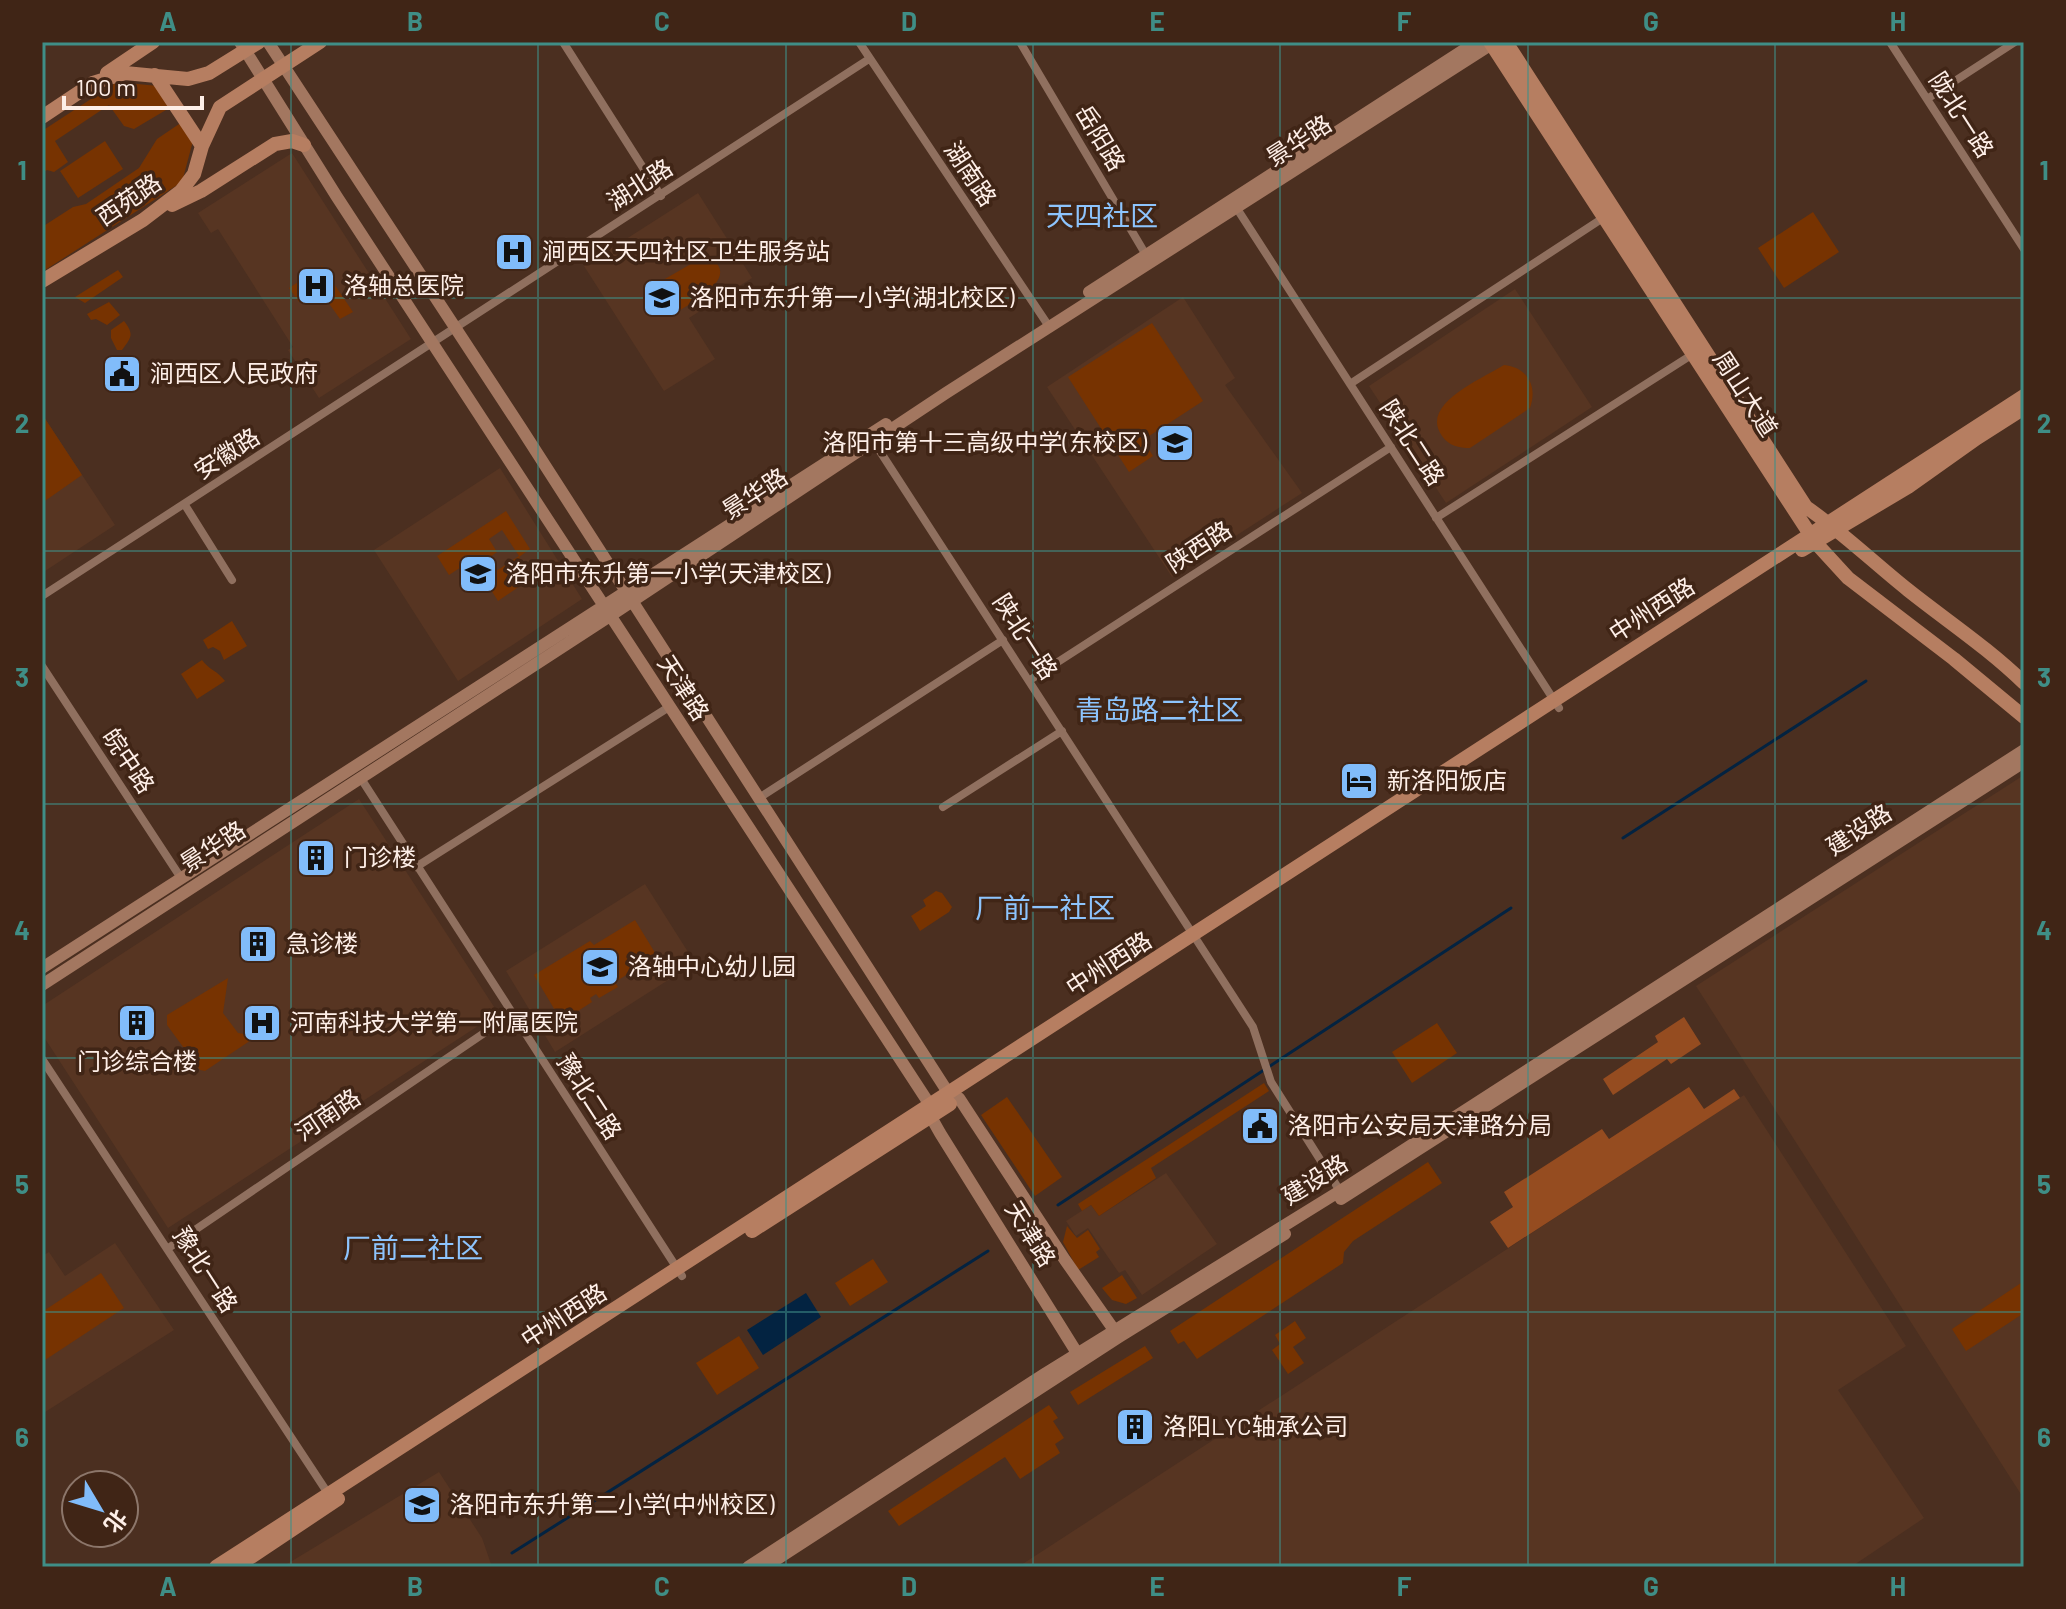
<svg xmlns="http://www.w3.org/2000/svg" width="2066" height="1609" font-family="Barlow,'Noto Sans SC',sans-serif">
<rect width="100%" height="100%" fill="#4b2f20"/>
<!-- built -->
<path fill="#573522" d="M292,153L411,339L319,398L288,350L293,347L218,229L211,233L198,213Z
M698,193L752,278L689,318L715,359L664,391L584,266Z
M1515,289L1592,407L1446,503L1369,386Z
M1183,297L1235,378L1225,385L1302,493L1172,577L1047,387Z
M42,414L115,525L42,573Z
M500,468L582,599L458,681L374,550Z
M2024,775V1499L1696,986Z
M359,799L498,1013L168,1228L42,1034V1006Z
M645,884L695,963L555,1052L506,971Z
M1744,1095L1906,1346L1838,1390L1924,1518L1851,1567H1018Z
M1166,1173L1217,1244L1142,1295L1125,1270L1119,1273L1088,1228L1076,1236L1066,1221L1091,1205L1099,1216Z
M115,1243L174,1330L42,1414V1256L49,1252L65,1276Z
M439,1472L482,1538L492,1567H282Z"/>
<!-- green -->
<path fill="#773301" d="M117,82L158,86L194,137L182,182L42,272V227L73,207L86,204L139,168L157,139L182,122L171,107L134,129L124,126L109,105L55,141L68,162L54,172L47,170L42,173V131Z
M105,141L123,169L78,198L60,171Z
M1813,212L1839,252L1784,288L1758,248Z
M703,257C710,258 716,260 719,267C728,286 684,307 670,316L655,313L647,299L651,287Z
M322,266L353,312L340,319L328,302L312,303L305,297L299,302L289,288Z
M118,270L123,277L85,303L75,297Z
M109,302L120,315L107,325L96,319L91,320L87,314Z
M124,321C134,334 132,337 122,350H117L111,338V330Z
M1152,323L1203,401L1143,440L1153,456L1129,472L1068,377Z
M1504,365C1527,367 1538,386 1530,408L1470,448C1459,448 1449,446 1442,436C1419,404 1482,379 1504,365Z
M42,414L82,475L42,503Z
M506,511L530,549L519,557L533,577L498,601L484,579L519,556L502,530L489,539L497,552L480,564L475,558L449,575L437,556Z
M232,621L247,646L224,660L220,651L213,647L208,649L203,640Z
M202,660C209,670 218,671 225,681L197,699L181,674Z
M936,891L942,893L952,907L949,912L920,931L911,916L926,906L923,900Z
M635,920L657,956L615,982L618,987L599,998L596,994L590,998L592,1002L567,1018L564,1014L559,1017L534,975L590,941L594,945Z
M228,978L223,1013L238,1033L257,1036L205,1071L200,1070L167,1025V1015Z
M1437,1023L1457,1053L1412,1083L1392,1052Z
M1264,1083L1269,1091L1151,1168L1156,1178L1099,1216L1091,1205L1082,1211L1078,1204Z
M1007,1097L1062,1177L1035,1196L981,1115Z
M1428,1162L1442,1183L1353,1241L1344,1252L1343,1263L1197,1359L1184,1341L1178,1344L1170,1331Z
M1067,1226L1077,1238L1088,1230L1100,1249L1096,1252L1099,1257L1078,1270L1063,1242Z
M873,1259L888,1282L850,1306L835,1283Z
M101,1273L124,1308L42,1362V1312Z
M1122,1275L1137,1298L1126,1304L1112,1300L1102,1288Z
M2024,1281V1313L1966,1351L1952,1329Z
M1295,1321L1306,1338L1293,1347L1304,1363L1288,1374L1272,1350L1280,1344L1275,1335Z
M739,1336L759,1368L717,1395L696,1363Z
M1145,1346L1153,1358L1078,1405L1070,1392Z
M1049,1405L1058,1418L1053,1421L1064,1438L1055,1444L1060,1453L1020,1479L1005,1457L899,1526L888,1511Z"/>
<!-- forest -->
<path fill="#954c20" d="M1684,1017L1701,1044L1671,1064L1667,1059L1613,1095L1603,1079L1658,1042L1655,1036Z
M1689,1087L1704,1109L1734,1089L1740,1098L1508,1248L1490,1222L1513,1207L1504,1192L1602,1129L1609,1139Z"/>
<!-- water -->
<path fill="#032341" d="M806,1293L821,1317L763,1355L747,1330Z"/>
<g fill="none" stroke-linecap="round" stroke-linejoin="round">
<!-- stream -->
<path stroke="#032341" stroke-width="3" d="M1623,838L1866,681
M1058,1205L1511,908
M512,1553L988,1251"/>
<!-- street -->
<path stroke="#90705f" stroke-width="8" d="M563,42L661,196
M859,42L1050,328
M1020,42L1146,255
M1890,42L2024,249
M1927,99L2015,42
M1234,204L1559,708
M1350,384L1603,218
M872,439L1253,1027L1271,1082L1340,1191
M185,505L232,580
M1436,518L1693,354
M42,596L869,59
M42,666L181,878
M1030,680L1391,447
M360,777L682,1276
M759,798L1003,640
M943,807L1062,731
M416,867L669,707
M42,1059L329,1495
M167,1249L512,1014"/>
<!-- secondary -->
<path stroke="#a37760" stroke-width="12" d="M240,42L337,197L930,1105L931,1117L940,1133L1082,1361
M268,42L521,428L949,1094L959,1098L1065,1260L1119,1337
M1089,292L1476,42
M42,968L886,424
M42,985L610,616L946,393L1495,42
M1341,1199L2024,762
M748,1567L1046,1373L1340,1191L2024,750
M765,1567L1119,1337L1285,1234"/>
<!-- primary -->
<path stroke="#b67e61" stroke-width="14" d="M1490,42L1815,542L1848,578L1954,659L2024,717
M1506,42L1806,507C1842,532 1873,562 1908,590C1947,621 1988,648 2024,683
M107,73L153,42
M155,75L202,146
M42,117L93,83L125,73L188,79L209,73L259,42
M172,205L201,191L275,144L292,141L304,145
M42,281L143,220L181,191L194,174L202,146L220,107L320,42
M1802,550L1908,487L1977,438L2024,408
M752,1231L950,1104
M216,1567L2024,396
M236,1567L338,1499"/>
</g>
<!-- grid -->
<path fill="none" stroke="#3f8e86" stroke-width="2" stroke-opacity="0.55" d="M291,42V1567M538,42V1567M786,42V1567M1033,42V1567M1280,42V1567M1528,42V1567M1775,42V1567M42,298H2024M42,551H2024M42,804H2024M42,1058H2024M42,1312H2024"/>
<!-- icons -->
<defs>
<symbol id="hospital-square" viewBox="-11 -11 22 22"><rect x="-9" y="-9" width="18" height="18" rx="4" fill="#81bcfa" stroke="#402516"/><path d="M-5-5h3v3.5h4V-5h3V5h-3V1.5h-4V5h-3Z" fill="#111"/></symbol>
<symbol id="school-square" viewBox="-11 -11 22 22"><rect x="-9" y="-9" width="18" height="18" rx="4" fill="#81bcfa" stroke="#402516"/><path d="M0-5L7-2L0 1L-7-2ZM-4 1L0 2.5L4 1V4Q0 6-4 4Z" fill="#111"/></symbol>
<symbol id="civic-square" viewBox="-11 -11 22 22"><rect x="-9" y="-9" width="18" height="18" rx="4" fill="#81bcfa" stroke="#402516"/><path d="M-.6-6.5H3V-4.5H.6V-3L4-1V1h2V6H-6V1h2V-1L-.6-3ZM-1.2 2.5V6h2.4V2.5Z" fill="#111"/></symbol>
<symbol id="hotel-square" viewBox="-11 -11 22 22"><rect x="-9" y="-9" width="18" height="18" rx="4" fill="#81bcfa" stroke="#402516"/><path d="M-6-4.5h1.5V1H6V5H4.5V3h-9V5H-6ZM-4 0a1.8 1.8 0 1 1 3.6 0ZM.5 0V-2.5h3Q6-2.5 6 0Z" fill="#111"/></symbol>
<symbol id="building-square" viewBox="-11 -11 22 22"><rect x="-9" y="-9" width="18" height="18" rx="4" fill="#81bcfa" stroke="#402516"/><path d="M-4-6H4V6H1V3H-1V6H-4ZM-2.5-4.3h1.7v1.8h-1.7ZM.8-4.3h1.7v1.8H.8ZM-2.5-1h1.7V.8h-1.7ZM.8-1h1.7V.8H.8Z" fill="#111"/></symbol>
</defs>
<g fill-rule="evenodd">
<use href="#hospital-square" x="492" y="230" width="44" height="44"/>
<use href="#hospital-square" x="294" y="264" width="44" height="44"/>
<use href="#school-square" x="640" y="276" width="44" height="44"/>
<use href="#civic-square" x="100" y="352" width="44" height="44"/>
<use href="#school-square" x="1153" y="421" width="44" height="44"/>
<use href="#school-square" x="456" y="552" width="44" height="44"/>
<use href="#hotel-square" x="1337" y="759" width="44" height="44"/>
<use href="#building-square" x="294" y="836" width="44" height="44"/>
<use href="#building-square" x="236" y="922" width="44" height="44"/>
<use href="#school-square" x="578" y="945" width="44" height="44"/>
<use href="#building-square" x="115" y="1001" width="44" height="44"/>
<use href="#hospital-square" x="240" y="1001" width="44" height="44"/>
<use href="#civic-square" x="1238" y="1104" width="44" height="44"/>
<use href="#building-square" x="1113" y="1405" width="44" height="44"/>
<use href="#school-square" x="400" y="1483" width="44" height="44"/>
</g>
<g text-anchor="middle" stroke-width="7" stroke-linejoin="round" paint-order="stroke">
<!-- street labels -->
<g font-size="24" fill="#feefe8" stroke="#402516">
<text transform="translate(1961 115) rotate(57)" y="8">陇北一路</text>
<text transform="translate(1100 138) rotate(59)" y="8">岳阳路</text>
<text transform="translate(1299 141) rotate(-33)" y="8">景华路</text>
<text transform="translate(970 174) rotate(56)" y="8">湖南路</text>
<text transform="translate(640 185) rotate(-33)" y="8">湖北路</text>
<text transform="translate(129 200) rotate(-34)" y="8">西苑路</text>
<text transform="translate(1745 394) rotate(57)" y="8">周山大道</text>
<text transform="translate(1412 443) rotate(57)" y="8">陕北二路</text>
<text transform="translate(227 454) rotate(-33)" y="8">安徽路</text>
<text transform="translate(755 494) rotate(-33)" y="8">景华路</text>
<text transform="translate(1199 547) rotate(-33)" y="8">陕西路</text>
<text transform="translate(1652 610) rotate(-33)" y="8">中州西路</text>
<text transform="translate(1025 637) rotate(57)" y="8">陕北一路</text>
<text transform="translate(683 688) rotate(57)" y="8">天津路</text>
<text transform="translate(128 761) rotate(56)" y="8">皖中路</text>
<text transform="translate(1859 830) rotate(-33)" y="8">建设路</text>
<text transform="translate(213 847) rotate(-33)" y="8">景华路</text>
<text transform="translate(1109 964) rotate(-33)" y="8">中州西路</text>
<text transform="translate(589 1097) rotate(57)" y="8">豫北二路</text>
<text transform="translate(328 1115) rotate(-34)" y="8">河南路</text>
<text transform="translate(1315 1180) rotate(-32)" y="8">建设路</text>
<text transform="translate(1030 1234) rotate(58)" y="8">天津路</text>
<text transform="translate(205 1270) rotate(57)" y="8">豫北一路</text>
<text transform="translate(564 1316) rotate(-33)" y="8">中州西路</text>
</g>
<!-- poi labels -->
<g font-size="24" fill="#feefe8" stroke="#402516" text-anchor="start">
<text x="542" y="260">涧西区天四社区卫生服务站</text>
<text x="344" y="294">洛轴总医院</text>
<text x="690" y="306">洛阳市东升第一小学(湖北校区)</text>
<text x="150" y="382">涧西区人民政府</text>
<text x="1147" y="451" text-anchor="end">洛阳市第十三高级中学(东校区)</text>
<text x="506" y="582">洛阳市东升第一小学(天津校区)</text>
<text x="1387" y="789">新洛阳饭店</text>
<text x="344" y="866">门诊楼</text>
<text x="286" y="952">急诊楼</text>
<text x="628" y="975">洛轴中心幼儿园</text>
<text x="290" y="1031">河南科技大学第一附属医院</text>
<text x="137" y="1070" text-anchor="middle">门诊综合楼</text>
<text x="1288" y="1134">洛阳市公安局天津路分局</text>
<text x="1163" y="1435">洛阳LYC轴承公司</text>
<text x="450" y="1513">洛阳市东升第二小学(中州校区)</text>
</g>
<!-- quarter labels -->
<g font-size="28" fill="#8dc4fd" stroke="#402516">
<text x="1102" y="226">天四社区</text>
<text x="1159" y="720">青岛路二社区</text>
<text x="1045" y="918">厂前一社区</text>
<text x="413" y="1258">厂前二社区</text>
</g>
</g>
<!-- border -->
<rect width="2066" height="1609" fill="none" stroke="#402516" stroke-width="88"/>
<!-- north arrow -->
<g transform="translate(100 1509) rotate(128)"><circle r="38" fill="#402516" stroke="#8c766a" stroke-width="2"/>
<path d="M0-6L14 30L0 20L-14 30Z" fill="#81bcfa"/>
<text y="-12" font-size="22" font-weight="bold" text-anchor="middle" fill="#feefe8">北</text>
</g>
<!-- scale -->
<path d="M64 96v12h138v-12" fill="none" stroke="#feefe8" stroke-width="4"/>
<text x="76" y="96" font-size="24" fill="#feefe8" stroke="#402516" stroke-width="6" paint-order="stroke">100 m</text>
<rect x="44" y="44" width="1978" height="1521" fill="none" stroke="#3f8e86" stroke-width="3"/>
<g font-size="26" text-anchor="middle" font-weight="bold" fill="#3f8e86">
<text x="168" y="31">A</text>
<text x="415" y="31">B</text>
<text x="662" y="31">C</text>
<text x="909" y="31">D</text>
<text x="1157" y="31">E</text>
<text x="1404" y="31">F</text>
<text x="1651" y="31">G</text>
<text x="1898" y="31">H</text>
<text x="22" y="180">1</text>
<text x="2044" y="180">1</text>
<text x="22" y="433">2</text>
<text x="2044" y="433">2</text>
<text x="22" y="687">3</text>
<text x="2044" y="687">3</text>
<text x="22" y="940">4</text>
<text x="2044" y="940">4</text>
<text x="22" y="1194">5</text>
<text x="2044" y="1194">5</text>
<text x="22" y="1447">6</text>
<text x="2044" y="1447">6</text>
<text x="168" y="1596">A</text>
<text x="415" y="1596">B</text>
<text x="662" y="1596">C</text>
<text x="909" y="1596">D</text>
<text x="1157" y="1596">E</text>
<text x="1404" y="1596">F</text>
<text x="1651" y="1596">G</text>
<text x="1898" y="1596">H</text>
</g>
</svg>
